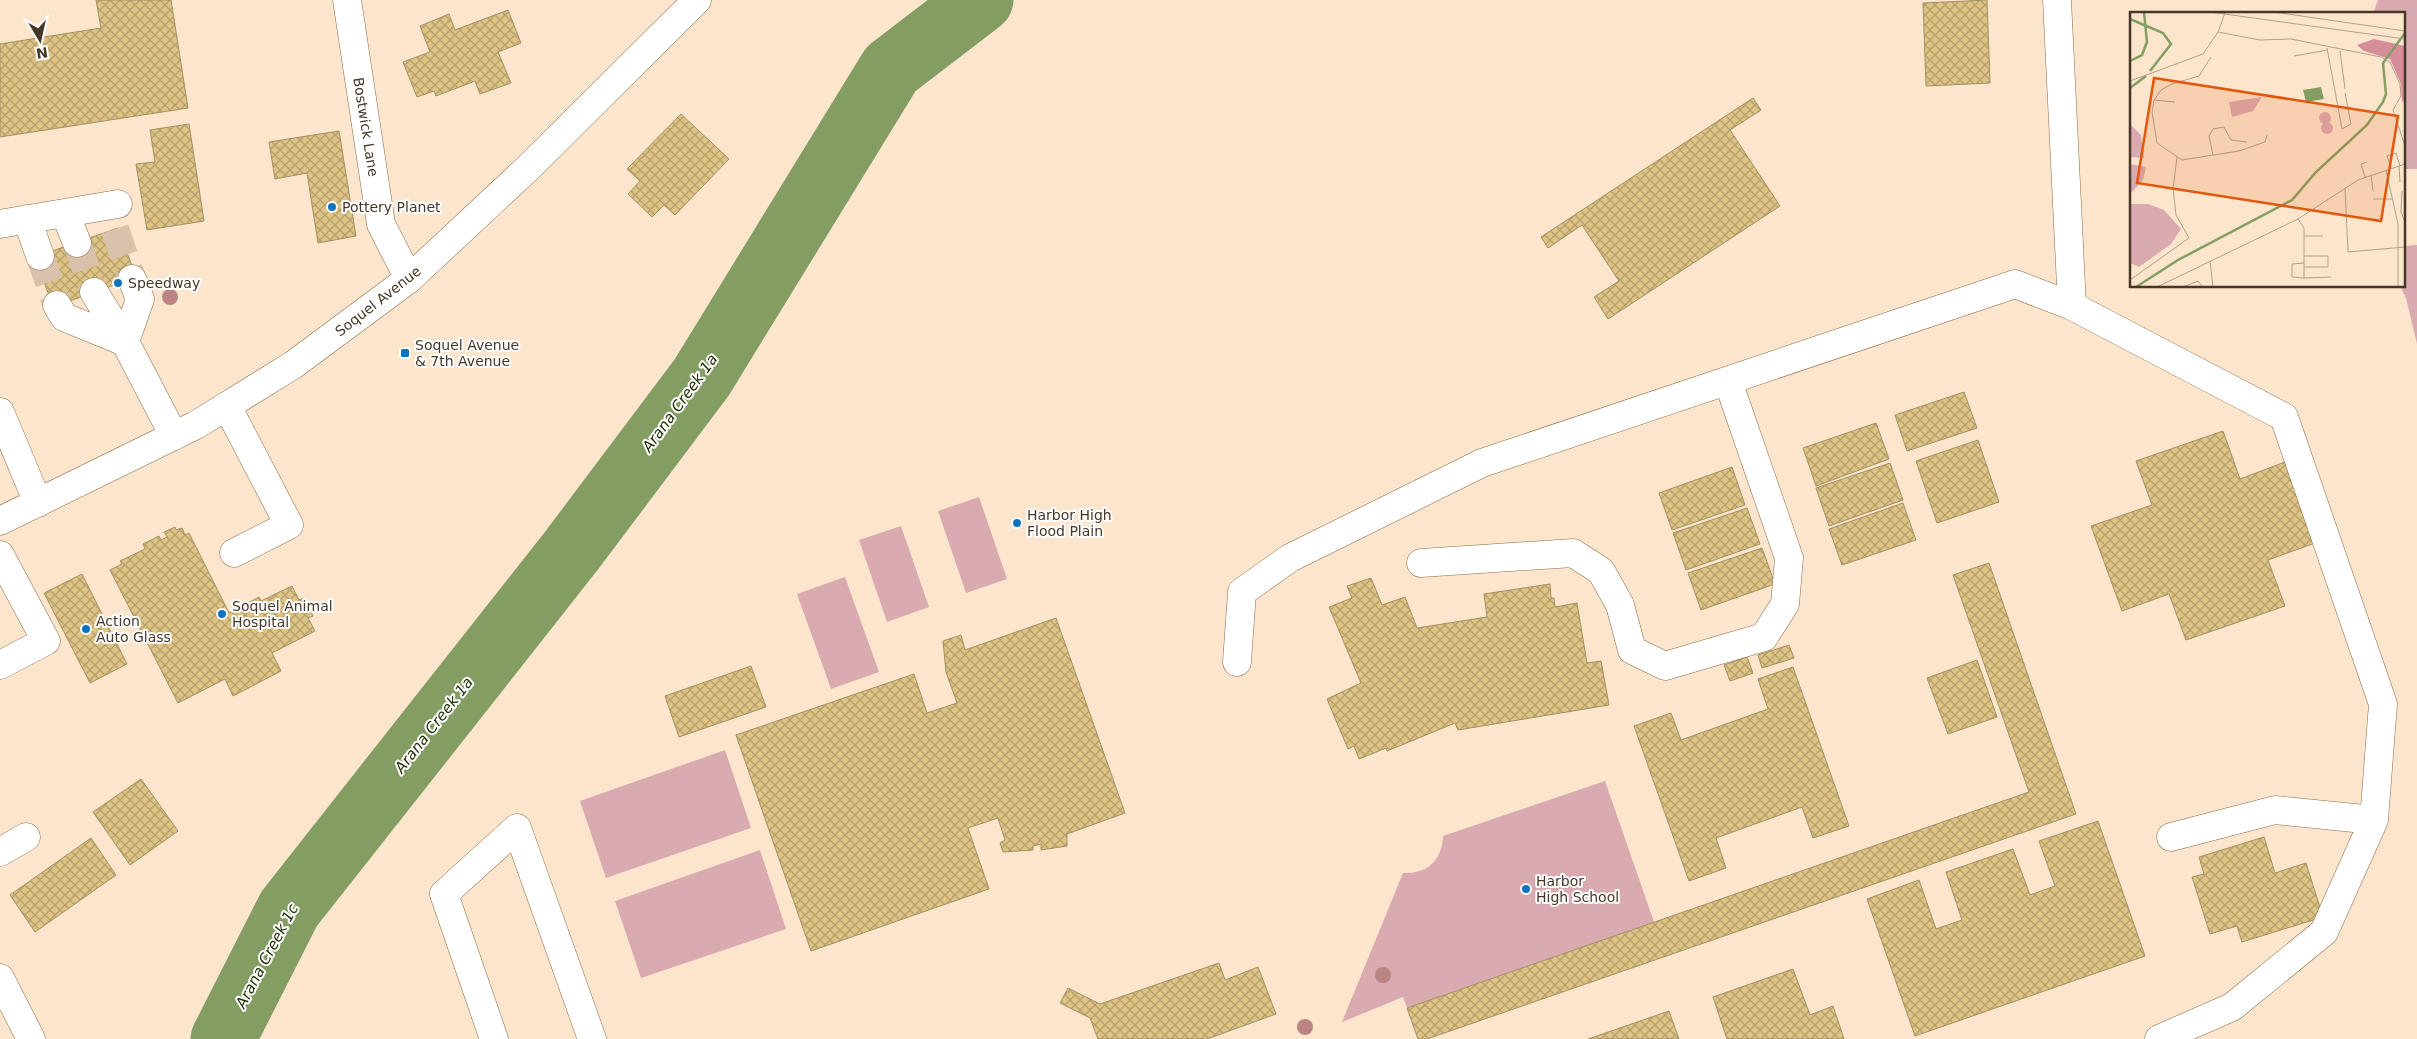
<svg xmlns="http://www.w3.org/2000/svg" width="2417" height="1039" font-family="'DejaVu Sans',sans-serif">
<defs>
<pattern id="building-cross-hatch" width="8" height="8" patternUnits="userSpaceOnUse" patternTransform="scale(1.25)"><rect width="8" height="8" fill="#ddc384"/><path d="M0 0l8 8M0 8l8-8" fill="none" stroke="#b59f6c"/></pattern>
</defs>
<rect width="100%" height="100%" fill="#fce5cd"/>
<!-- grass -->
<path fill="#daaab1" d="M2378,0H2417V169H2403V14H2373Z
M2417,245V344L2406,298L2400,286H2403V246Z
M979,497L1007,579L966,593L938,511Z
M901,526L929,607L887,622L859,540Z
M845,577L879,672L831,689L797,594Z
M725,750L751,828L606,878L580,801Z
M1605,781L1654,922L1407,1008L1403,997L1342,1022L1403,873C1428,874 1442,860 1443,836Z
M760,850L786,929L641,978L615,901Z"/>
<g fill="none" stroke-linecap="round" stroke-linejoin="round">
<!-- river -->
<path stroke="#839d63" stroke-width="65" d="M223,1039L289,909L572,550L702,377L891,69L981,0"/>
</g>
<!-- building -->
<path fill="url(#building-cross-hatch)" stroke="#a29062" d="M96,0H171L188,108L0,137V44L101,28Z
M1987,0L1990,83L1926,86L1923,3Z
M508,10L521,43L498,52L511,83L480,94L475,81L436,96L434,91L417,97L403,62L430,52L420,26L449,14L455,30Z
M1753,98L1761,110L1730,130L1780,206L1608,319L1594,297L1619,281L1582,225L1548,248L1541,237Z
M681,114L729,159L675,215L664,205L652,217L628,194L640,181L627,169Z
M189,124L204,221L147,230L136,164L155,162L150,130Z
M339,131L356,236L318,243L307,173L275,179L269,142Z
M118,228L136,277L53,307L35,257Z
M1964,392L1977,428L1907,451L1895,415Z
M1876,423L1889,459L1816,486L1803,448Z
M2223,431L2240,479L2285,462L2315,543L2268,560L2285,606L2186,640L2169,594L2122,611L2091,526L2152,505L2136,461Z
M1978,440L1999,502L1937,523L1916,461Z
M1890,463L1903,500L1829,526L1816,488Z
M1732,467L1745,505L1672,530L1659,493Z
M1903,503L1916,540L1842,565L1829,529Z
M1747,508L1760,544L1686,570L1673,533Z
M175,527L176,530L182,528L185,535L189,533L229,613L259,597L261,601L292,586L299,600L304,598L313,616L308,618L315,631L272,653L281,671L233,696L225,679L178,703L110,570L122,564L120,561L145,549L143,544L159,536L161,540L167,537L164,532Z
M1762,548L1775,584L1701,610L1688,573Z
M1989,563L2076,814L1427,1039H1418L1407,1008L2029,792L1953,575Z
M82,574L127,664L90,683L44,593Z
M1371,578L1382,605L1405,597L1417,628L1487,617L1484,594L1550,584L1551,598H1554L1555,607L1577,603L1587,663L1601,661L1609,705L1458,730L1455,723L1387,751L1386,748L1359,759L1354,746L1348,749L1327,699L1361,683L1329,607L1352,598L1347,586Z
M1056,618L1125,813L1067,834V846L1041,850V844L1033,846V850L1003,852L1000,843L1005,840L998,818L968,828L989,889L811,951L736,735L914,674L927,713L957,703L946,672L943,641L961,635L965,650Z
M1789,645L1794,658L1762,668L1758,655Z
M1747,657L1753,673L1730,681L1724,665Z
M1977,660L1997,717L1948,734L1927,678Z
M751,666L766,707L679,737L665,696Z
M1793,667L1849,826L1813,838L1802,807L1716,838L1726,868L1689,881L1634,726L1671,713L1681,740L1768,709L1758,679Z
M141,779L178,831L130,865L93,812Z
M2098,821L2145,956L1915,1036L1867,899L1919,880L1936,929L1962,920L1946,872L2013,849L2030,895L2055,886L2039,841Z
M2264,837L2275,873L2306,863L2323,917L2242,942L2237,926L2210,934L2192,877L2204,874L2199,857Z
M91,838L116,875L35,932L10,895Z
M1219,963L1225,980L1258,967L1276,1014L1207,1039H1098L1090,1018L1060,1003L1068,988L1100,1004Z
M1793,969L1810,1015L1833,1006L1844,1039H1727L1713,997Z
M1669,1011L1679,1039H1588Z"/>
<g fill="none" stroke-linecap="round" stroke-linejoin="round">
<!-- minor-tunnel -->
<path stroke="#d8c2ac" stroke-width="28" stroke-dasharray="28 14" stroke-linecap="butt" d="M115,229L132,279
M77,243L94,292
M40,256L57,305"/>
<defs>
<path id="minor" d="M347,0L381,224L409,279
M2057,0L2072,306
M65,213L77,243
M27,219L40,256
M0,224L118,204
M132,279L140,299L125,342L174,436
M94,292L125,342
M57,305L64,317L125,342
M227,406L289,525L234,553
M0,555L46,641L0,665
M1421,563L1573,553L1601,571L1620,605L1632,650L1665,666L1764,637L1785,604L1789,558L1728,381
M1237,662L1242,592L1290,558L1482,463L2015,284L2072,306L2284,417L2383,704L2374,820L2324,932L2232,1007L2159,1039
M2171,837L2275,810L2374,820
M0,852L26,837
M0,978L31,1039
M494,1039L444,894L517,828L592,1039"/>
<path id="major" d="M0,412L38,503
M0,521L196,425L293,365L409,279L528,168L697,0"/>
</defs>
<!-- minor casing -->
<use href="#minor" stroke="#8b6a45" stroke-width="29"/>
<!-- major casing -->
<use href="#major" stroke="#8b6a45" stroke-width="29"/>
<!-- minor -->
<use href="#minor" stroke="#fff" stroke-width="28"/>
<!-- major -->
<use href="#major" stroke="#fff" stroke-width="28"/>
</g>
<!-- trees -->
<g fill="#bc8383">
<circle cx="170" cy="297" r="8"/>
<circle cx="1383" cy="975" r="8"/>
<circle cx="1305" cy="1027" r="8"/>
</g>
<!-- markers -->
<g fill="#0c74bf" stroke="#fff" stroke-width="2">
<circle cx="332" cy="207" r="5"/>
<circle cx="118" cy="283" r="5"/>
<rect x="400" y="348" width="10" height="10" rx="2.5"/>
<circle cx="1017" cy="523" r="5"/>
<circle cx="222" cy="614" r="5"/>
<circle cx="86" cy="629" r="5"/>
<circle cx="1526" cy="889" r="5"/>
</g>
<g text-anchor="middle" stroke-width="4" stroke-linejoin="round" paint-order="stroke">
<!-- street labels -->
<g font-size="14" fill="#463727" stroke="#fff">
<text transform="translate(366 127) rotate(81)" y="5">Bostwick Lane</text>
<text transform="translate(378 301) rotate(-38)" y="5">Soquel Avenue</text>
</g>
<!-- poi labels -->
<g font-size="14" fill="#463727" stroke="#fff" text-anchor="start">
<text x="342" y="212">Pottery Planet</text>
<text x="128" y="288">Speedway</text>
<text x="415" y="350">Soquel Avenue<tspan x="415" dy="16">&amp; 7th Avenue</tspan></text>
<text x="1027" y="520">Harbor High<tspan x="1027" dy="16">Flood Plain</tspan></text>
<text x="232" y="611">Soquel Animal<tspan x="232" dy="16">Hospital</tspan></text>
<text x="96" y="626">Action<tspan x="96" dy="16">Auto Glass</tspan></text>
<text x="1536" y="886">Harbor<tspan x="1536" dy="16">High School</tspan></text>
</g>
<!-- water labels -->
<g font-size="15" font-style="italic" fill="#203104" stroke="#fff">
<text transform="translate(680 403) rotate(-54)" y="5">Arana Creek 1a</text>
<text transform="translate(434 725) rotate(-52)" y="5">Arana Creek 1a</text>
<text transform="translate(267 956) rotate(-62)" y="5">Arana Creek 1c</text>
</g>
</g>
<!-- overview -->
<g transform="translate(2130 12)">
<rect width="275" height="275" fill="#fce5cd"/>
<path d="M132,85L123,99L102,105L99,90ZM189 106a6 6 0 1 1 12 0a6 6 0 1 1-12 0ZM191 116a6 6 0 1 1 12 0a6 6 0 1 1-12 0ZM0,112L11,123L14,146L0,145ZM0,152L16,155L13,168L0,182ZM0,192H18L34,198L51,217L41,232L9,255L0,251Z" fill="#daaab1"/>
<path d="M244,27L275,34V88L272,90L271,72L260,47L234,39L227,33Z" fill="#d48d99"/>
<path d="M191,75L194,87L176,90L173,78Z" fill="#839d63"/>
<path fill="none" stroke="#839d63" stroke-width="2.5" d="M0,7L33,21L41,32L20,59M0,49L12,43L17,30L14,0M0,76L16,64M6,275L48,248L162,188L186,160L237,113L253,90L256,82L253,51L275,21"/>
<path fill="none" stroke="#b39f8b" stroke-width="1" d="M80,0L275,27M144,0L275,19M88,20L130,28L161,27L251,45L260,50L270,72L271,84L263,98L275,134M197,36L212,117L221,112L215,81M210,39L215,77M164,44L198,38M81,45L69,64L42,72L31,78L24,88L22,100L27,131L52,148L109,139L135,130L137,123M0,69L73,42L88,20L95,1M24,88L45,90M83,143L79,124L83,117L94,115L101,128L117,130M269,154L270,170M261,156L257,144L266,141L270,154M256,158L268,212V275M241,163L243,179M235,165L231,152L237,150M215,176L218,240L275,235M272,179L271,200L275,210M243,187H262M168,207L174,216V266L162,265V252L174,251M174,224H193M174,244H198V255H174M80,249L83,275M174,266L201,265M0,268L59,226L46,203L43,177L47,145M27,275L168,207L228,168L275,152M53,275L68,269L73,275"/>
<path fill="#e0570d" fill-opacity="0.15" stroke="#e0570d" stroke-width="2.5" d="M24,66L268,104L251,209L7,171Z"/>
<rect width="275" height="275" fill="none" stroke="#463727" stroke-width="2.5"/>
</g>
<!-- north arrow -->
<g transform="translate(40 40) rotate(171)" stroke="#ffffff" stroke-width="4" paint-order="stroke">
<path d="M0-4L9 19L0 12L-9 19Z" fill="#463727"/>
<text y="-8" font-size="14" font-weight="bold" text-anchor="middle" fill="#463727">N</text>
</g>
</svg>
